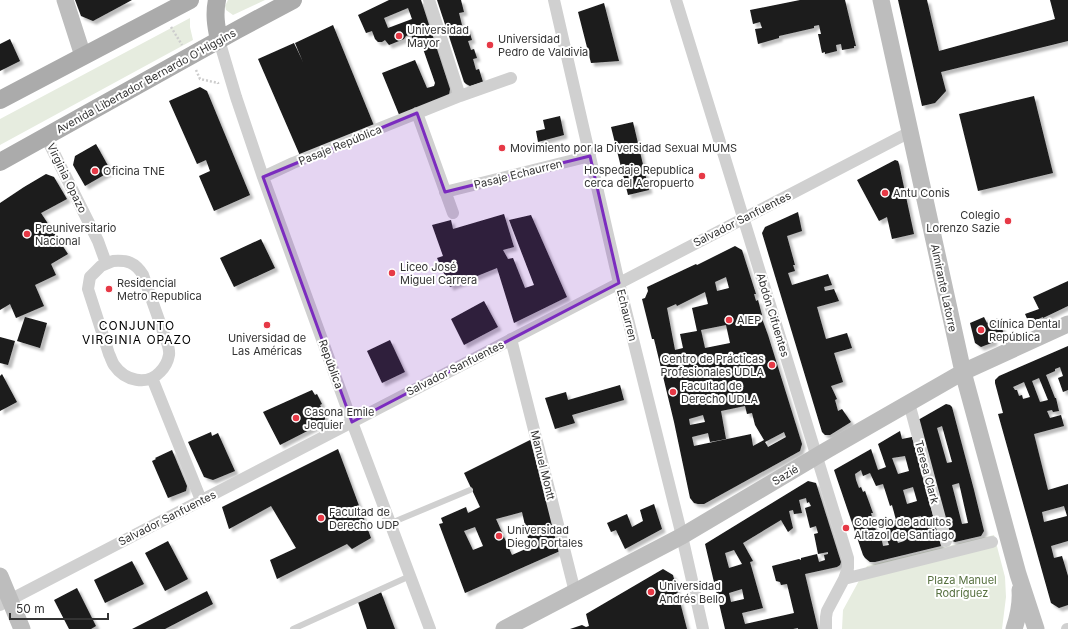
<svg xmlns="http://www.w3.org/2000/svg" width="1068" height="629" font-family="Inter,sans-serif">
<defs>
<filter id="shadow"><feDropShadow dx="3.5" dy="3.5" stdDeviation="1" flood-color="#0004"/></filter>
</defs>
<rect width="100%" height="100%" fill="#fff"/>
<!-- green -->
<path fill="#e6ecdf" d="M228,0H265L233,15L226,10L225,6Z
M190,18V27L193,40L0,145V119Z
M994,535L1005,577L1006,597L1002,629H842L843,610L867,566Z"/>
<!-- building -->
<path fill="#1a1a1a" fill-rule="evenodd" filter="url(#shadow)" d="M75,0H132L93,21L81,16Z
M389,0H421L450,89L449,95L400,117L382,73L415,60L427,88L434,86L435,83L421,43L418,44L414,43L411,34L406,36L404,39L389,45L385,40L382,42H378L375,39L372,31L366,33L358,15ZM408,8L412,19L388,28L384,18Z
M437,0H461L464,12L459,13L462,25L460,26L461,28L468,27L472,40L468,41L471,50L474,49L477,58L473,59L476,70L479,69L483,82L470,86L466,84L464,82Z
M800,0H845L856,46H854V48L842,50L841,44L836,45L837,51L825,54V52L822,53L818,34H821L819,25L814,26V28L779,36V38L758,44L755,29L762,28L760,22L753,24L750,10Z
M898,0H927L939,51L1055,19L1050,0H1068V41L941,72L946,91L935,103L922,106Z
M604,3L619,61L591,63L578,12Z
M333,25L375,128L301,158L258,59L294,43L303,62L295,43Z
M10,39L20,61L0,71V44Z
M200,87L207,91L250,195L214,211L199,176L210,171L206,160L197,164L169,101Z
M1034,96L1053,173L978,191L959,114Z
M560,116L564,135L538,142L536,131L545,129L543,120Z
M633,122L649,190L628,195L611,127Z
M96,144L111,171L85,186L73,165L75,156Z
M895,160L898,161L899,164L914,234L892,239L887,217L879,221L857,180Z
M46,174L54,177L67,199L41,213L68,254L51,264L56,275L35,285L44,306L16,318L10,304L0,310V203L24,187Z
M798,212L802,231L787,236L795,265H793L795,271L788,273L792,285L828,274L832,285L824,287L825,291L834,289L839,301L817,307L826,339L847,333L852,348L834,353L843,382L831,386L837,399L835,400L838,411L842,409L851,422L830,435H825L822,432L762,233L765,227Z
M504,214L514,247L503,250L508,259L513,258L525,288L534,285L509,220L531,215L567,297L514,323L497,268L450,287L437,258L443,256L432,225L451,220L453,229Z
M261,239L275,268L234,287L220,258Z
M735,246L742,250L756,294H754L756,301L758,300L762,315L761,316L768,335L802,444L800,451L704,504H698L694,503L690,498L674,422L654,339H652L642,299L645,298L648,291L647,287L696,264L697,265ZM726,277L729,288L717,291L715,282ZM705,292L708,304L692,308L697,331L680,334L683,348L675,350L667,308L676,304L677,306ZM726,325L730,343L705,348L701,330ZM745,406L747,414L752,413L755,425L764,440L753,446L751,434L694,446L692,437L708,433L710,442L726,439L721,411ZM703,415L705,422L690,425L689,419ZM784,432L786,437L768,447L765,442Z
M1068,281V306L1043,318V317L1029,323L1025,314L1039,309L1033,297Z
M484,301L498,327L464,345L451,319Z
M25,317L47,323L40,348L17,341Z
M984,317L987,323L998,318L1004,334L993,338L994,342L981,347L975,343L970,323Z
M0,337L15,341L8,365L0,363Z
M390,340L405,372L382,383L367,351Z
M1068,346V390L1063,392L1058,378L1063,376L1060,367L1055,369V371L1046,375L1055,398H1056L1059,411L1053,412L1052,410L1047,411L1050,418L1061,415L1064,426L1034,434L1048,490L1068,484V541L1051,546L1054,558L1062,556L1068,576V605L1059,608L1051,603L998,414L1003,413L995,383V380L999,376ZM1039,378L1048,400L1040,402L1032,381ZM1024,382L1030,397L1023,399L1022,395L1019,396L1017,390H1015L1013,387ZM1064,506L1067,516L1044,522L1042,512Z
M2,374L17,402L0,411V376Z
M620,385L624,400L572,415L575,423L555,429L545,398L566,392L568,400Z
M312,390L315,395L317,394L322,404L320,405L325,416V419L321,424L280,445L263,412Z
M946,404L950,405L952,407L974,490L984,531L981,536L955,542L950,540L918,420ZM942,426L952,462L947,463L937,428ZM959,483L968,523L962,524L952,485Z
M900,431L902,439L912,437L941,546L875,562H870L865,558L863,555L834,470L871,449L878,470L886,467L878,444ZM905,456L909,471L898,474L892,458ZM861,470L863,476L870,473L876,486L883,484L890,506L892,505L896,520L885,525L887,532L877,534L871,513H873L865,491L863,492L861,487L859,488L856,480L855,474ZM913,487L917,501L907,504L903,490ZM921,516L923,523H925L926,527L922,528L921,524L914,525L912,518ZM917,532L919,538L913,539L911,534ZM902,536L904,541L898,543L896,538ZM887,539L889,545L883,546L882,541Z
M211,432L212,436L218,433L235,471L213,480L204,477L188,442Z
M532,439L560,551L465,593L439,524L443,523L441,518L466,507L468,513L480,507L464,473ZM522,512L530,547L512,555L496,519ZM475,527L483,546L473,550L464,531Z
M338,449L371,538L352,549L347,544L277,579L270,560L296,548L271,506L229,529L222,507Z
M172,450L187,486L186,491L168,498L152,461L156,459L155,458Z
M808,481L816,483L841,562L840,565L837,567L805,574L818,629H798V628L793,629H725L705,544ZM806,498L807,503L809,502L811,506L805,508L810,528L816,526L818,533L814,534L818,554L828,552V554L824,555L825,560L819,562L817,554L801,558V560L799,559L772,566L776,581L780,582L781,585L787,584L794,613L745,624L742,613L763,608L750,562L753,561L743,543L781,520L788,532L793,528L789,511L793,510L794,514L802,513L799,500ZM734,550L742,564L729,568L725,553ZM742,589L744,599L731,602L729,593Z
M654,504L662,529L625,549L616,530L611,532L607,523L627,514L632,527L643,521L640,510Z
M168,541L188,579L165,591L145,553Z
M132,561L144,584L105,603L94,580Z
M663,569L673,575L687,629H570L582,625L586,627L589,626L586,614Z
M77,588L96,626L91,629H69L54,600Z
M207,591L213,604L165,629H132Z
M381,592L395,629H367L358,602Z"/>
<g fill="none" stroke-linecap="round" stroke-linejoin="round">
<!-- path -->
<path stroke="#cdcdcd" stroke-width="2.5" stroke-dasharray="2 2" stroke-linecap="butt" d="M171,27L182,45
M196,70L200,79L218,83V84"/>
<!-- lane -->
<path stroke="#d0d0d0" stroke-width="6" d="M391,523L470,490
M293,629L410,576"/>
<!-- street -->
<path stroke="#d0d0d0" stroke-width="12" d="M429,0L460,96
M554,0L619,283L682,536L703,629
M676,0C733,186 792,371 848,558V568L844,579L827,611L826,617V629
M219,40L236,97L263,177L352,422L430,629
M417,113L453,213
M46,137L98,241L106,263
M263,177L293,163L460,96L511,78
M445,192L590,156
M113,261C127,260 135,262 143,275L165,337C167,343 170,349 169,355C168,361 164,368 160,372C147,386 125,381 114,365C112,362 111,358 109,354L88,289L90,277L101,266Z
M511,339L575,592
M152,378L201,500
M909,403L946,541
M844,579L992,542
M0,605L910,132
M1067,629H1068"/>
<!-- secondary -->
<path stroke="#bdbdbd" stroke-width="17" d="M65,0L83,56
M881,0L963,372L1018,574L1036,629
M0,576L22,629
M504,629L682,536L827,450L963,372L1068,324
M1014,629C1018,617 1021,603 1020,590"/>
<!-- primary -->
<path stroke="#ababab" stroke-width="18" d="M217,0C214,14 216,26 219,40
M0,100L190,0
M0,162L237,30L293,0"/>
</g>
<!-- marked area -->
<path fill="#7b2cbf" fill-opacity="0.2" stroke="#7b2cbf" stroke-width="3" stroke-linejoin="round" d="M417,113L445,192L590,156L619,283L352,422L263,177Z"/>
<!-- markers -->
<g fill="#e63946" stroke="#fff" stroke-width="1.5">
<circle cx="399" cy="36" r="4"/>
<circle cx="490" cy="45" r="4"/>
<circle cx="502" cy="148" r="4"/>
<circle cx="95" cy="171" r="4"/>
<circle cx="702" cy="176" r="4"/>
<circle cx="885" cy="193" r="4"/>
<circle cx="1008" cy="221" r="4"/>
<circle cx="27" cy="234" r="4"/>
<circle cx="392" cy="273" r="4"/>
<circle cx="109" cy="289" r="4"/>
<circle cx="729" cy="320" r="4"/>
<circle cx="267" cy="325" r="4"/>
<circle cx="981" cy="330" r="4"/>
<circle cx="772" cy="365" r="4"/>
<circle cx="673" cy="392" r="4"/>
<circle cx="296" cy="418" r="4"/>
<circle cx="321" cy="518" r="4"/>
<circle cx="846" cy="528" r="4"/>
<circle cx="499" cy="536" r="4"/>
<circle cx="651" cy="592" r="4"/>
</g>
<g text-anchor="middle" stroke-width="4" stroke-linejoin="round" paint-order="stroke">
<!-- poi labels -->
<g font-size="11" fill="#333" stroke="#fff" text-anchor="start">
<text x="407" y="34">Universidad<tspan x="407" dy="13">Mayor</tspan></text>
<text x="498" y="43">Universidad<tspan x="498" dy="13">Pedro de Valdivia</tspan></text>
<text x="510" y="152">Movimiento por la Diversidad Sexual MUMS</text>
<text x="694" y="174" text-anchor="end">Hospedaje Republica<tspan x="694" dy="13">cerca del Aeropuerto</tspan></text>
<text x="103" y="175">Oficina TNE</text>
<text x="893" y="197">Antu Conis</text>
<text x="1000" y="219" text-anchor="end">Colegio<tspan x="1000" dy="13">Lorenzo Sazie</tspan></text>
<text x="35" y="232">Preuniversitario<tspan x="35" dy="13">Nacional</tspan></text>
<text x="400" y="271">Liceo José<tspan x="400" dy="13">Miguel Carrera</tspan></text>
<text x="117" y="287">Residencial<tspan x="117" dy="13">Metro Republica</tspan></text>
<text x="737" y="324">AIEP</text>
<text x="989" y="328">Clínica Dental<tspan x="989" dy="13">República</tspan></text>
<text x="267" y="342" text-anchor="middle">Universidad de<tspan x="267" dy="13">Las Américas</tspan></text>
<text x="764" y="363" text-anchor="end">Centro de Prácticas<tspan x="764" dy="13">Profesionales UDLA</tspan></text>
<text x="681" y="390">Facultad de<tspan x="681" dy="13">Derecho UDLA</tspan></text>
<text x="304" y="416">Casona Emile<tspan x="304" dy="13">Jequier</tspan></text>
<text x="329" y="516">Facultad de<tspan x="329" dy="13">Derecho UDP</tspan></text>
<text x="854" y="526">Colegio de adultos<tspan x="854" dy="13">Altazol de Santiago</tspan></text>
<text x="507" y="534">Universidad<tspan x="507" dy="13">Diego Portales</tspan></text>
<text x="659" y="590">Universidad<tspan x="659" dy="13">Andrés Bello</tspan></text>
</g>
<!-- street labels -->
<g font-size="11" fill="#333" stroke="#fff">
<text transform="translate(146 81) rotate(-29)" y="4">Avenida Libertador Bernardo O'Higgins</text>
<text transform="translate(340 145) rotate(-22)" y="4">Pasaje República</text>
<text transform="translate(518 174) rotate(-14)" y="4">Pasaje Echaurren</text>
<text transform="translate(67 178) rotate(64)" y="4">Virginia Opazo</text>
<text transform="translate(742 219) rotate(-27)" y="4">Salvador Sanfuentes</text>
<text transform="translate(944 288) rotate(78)" y="4">Almirante Latorre</text>
<text transform="translate(627 315) rotate(76)" y="4">Echaurren</text>
<text transform="translate(773 315) rotate(73)" y="4">Abdón Cifuentes</text>
<text transform="translate(331 364) rotate(70)" y="4">República</text>
<text transform="translate(455 368) rotate(-27)" y="4">Salvador Sanfuentes</text>
<text transform="translate(543 465) rotate(76)" y="4">Manuel Montt</text>
<text transform="translate(927 472) rotate(75)" y="4">Teresa Clark</text>
<text transform="translate(785 475) rotate(-31)" y="4">Sazié</text>
<text transform="translate(167 518) rotate(-27)" y="4">Salvador Sanfuentes</text>
</g>
<!-- park labels -->
<g font-size="11" fill="#56703f" stroke="#fff">
<text x="962" y="584">Plaza Manuel<tspan x="962" dy="13">Rodríguez</tspan></text>
</g>
<!-- neighbourhood labels -->
<g font-size="12" letter-spacing="1" fill="#000" stroke="#fff">
<text x="137" y="330">CONJUNTO<tspan x="137" dy="14">VIRGINIA OPAZO</tspan></text>
</g>
</g>
<!-- scale -->
<path d="M10 613v6h98v-6" fill="none" stroke="#333333" stroke-width="2"/>
<text x="16" y="613" font-size="12" fill="#333333" stroke="#ffffff" stroke-width="3" paint-order="stroke">50 m</text>
</svg>
